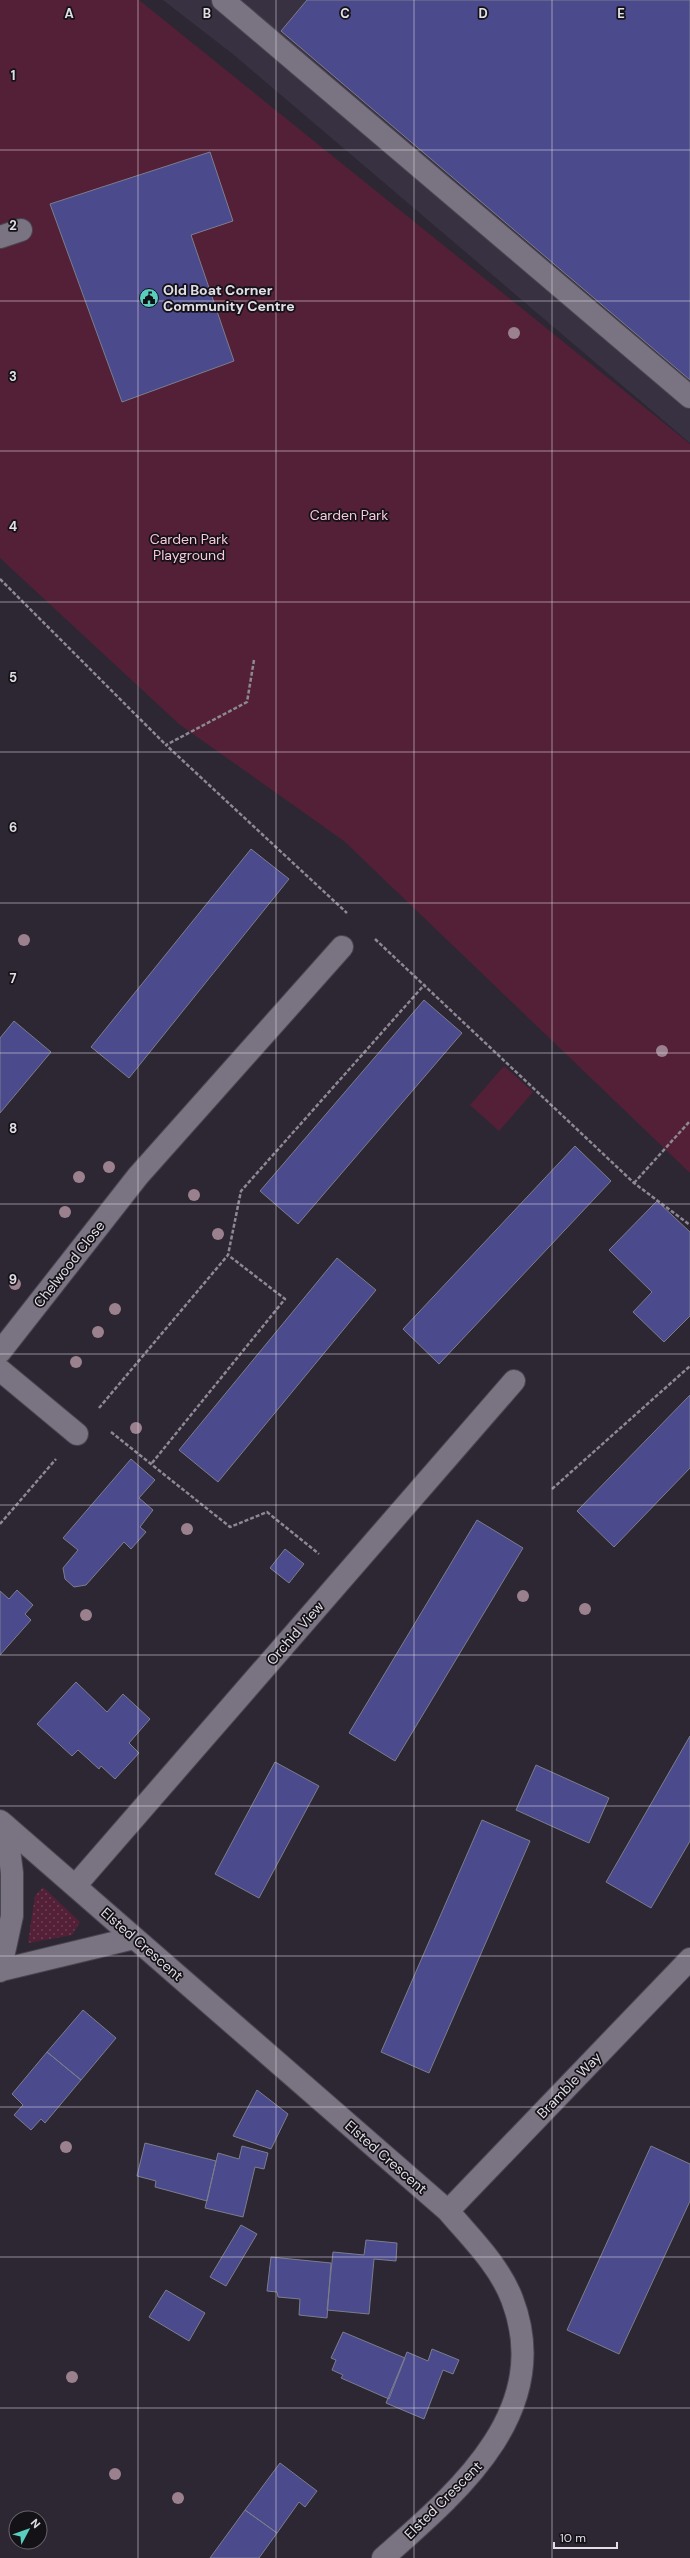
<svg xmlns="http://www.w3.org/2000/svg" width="690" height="2558" font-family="'DM Sans',sans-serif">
<defs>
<pattern id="grass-dots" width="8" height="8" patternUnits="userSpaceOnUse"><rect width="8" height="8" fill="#542037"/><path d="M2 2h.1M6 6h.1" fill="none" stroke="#6c4054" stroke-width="1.8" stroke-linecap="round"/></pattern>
</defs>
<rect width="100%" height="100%" fill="#2d2734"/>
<!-- built -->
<path fill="#383142" d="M163,0H690V443L234,55Z"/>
<!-- grass -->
<path fill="url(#grass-dots)" d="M43,1887L80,1922L72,1935L28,1943L35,1896Z"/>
<!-- green -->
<path fill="#542037" d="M0,0H139L690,444V1173L344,841L179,724L0,558Z
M504,1066L533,1092L499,1131L470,1105Z"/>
<!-- building -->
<path fill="#4b4a8c" stroke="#7b7d8c" d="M307,0H690V380L281,31Z
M210,152L233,221L191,235L234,361L122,402L50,204Z
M251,849L289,879L129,1078L91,1047Z
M424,1000L462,1033L298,1224L260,1191Z
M14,1021L51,1052L0,1113V1038Z
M575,1146L611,1181L439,1364L403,1329Z
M657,1201L690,1232V1316L664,1342L633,1312L652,1292L609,1250Z
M337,1258L376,1290L218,1482L179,1450Z
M690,1395V1468L614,1547L577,1511Z
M131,1459L155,1480L139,1498L153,1510L140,1527L146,1532L131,1549L124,1542L86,1585L74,1587L65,1579L63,1568L78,1550L63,1538Z
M477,1520L523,1548L395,1761L349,1733Z
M285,1549L304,1564L289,1583L270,1568Z
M17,1590L33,1605L25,1614L31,1620L0,1655V1591L9,1599Z
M76,1682L107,1712L123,1694L150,1719L129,1743L139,1753L115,1779L101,1766L99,1769L78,1750L72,1756L37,1724Z
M690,1736V1841L651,1908L606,1882Z
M275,1762L319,1786L259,1898L215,1874Z
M536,1765L609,1798L589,1843L516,1810Z
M482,1820L530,1841L429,2073L381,2052Z
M83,2010L116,2038L81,2080L47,2052Z
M47,2052L81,2080L45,2123L41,2119L31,2130L14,2115L23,2105L12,2094Z
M257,2090L288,2114L271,2149L233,2136Z
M145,2143L216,2161L207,2201L155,2187L156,2181L137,2176Z
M242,2146L268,2153L264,2169L255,2167L243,2217L205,2208L218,2153L239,2159Z
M651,2146L690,2164V2201L619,2354L567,2330Z
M241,2225L257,2234L226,2286L210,2277Z
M366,2240L397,2243L396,2261L374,2259L369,2314L327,2310L333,2252L364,2255Z
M271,2257L331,2263L327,2318L299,2315L300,2299L278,2297L277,2292L267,2291Z
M166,2290L205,2313L189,2341L149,2317Z
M343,2332L405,2358L389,2399L341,2378L343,2375L332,2370L336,2360L331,2358Z
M432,2349L459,2360L453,2374L443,2370L424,2419L386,2403L407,2352L428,2361Z
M280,2463L317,2491L305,2507L299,2502L277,2533L245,2510Z
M245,2510L277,2533L259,2558H210Z"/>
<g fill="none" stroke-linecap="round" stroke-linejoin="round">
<defs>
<path id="minor" d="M223,0L690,397
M0,237L21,230
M0,1352L138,1176L342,947
M0,1370L77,1434
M6,1826L448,2211C471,2238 499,2265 512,2299C555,2411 458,2492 383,2558
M76,1885L514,1381
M1,1970L134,1938
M0,1971L12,1916V1873L6,1826L0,1821
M448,2211L690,1959"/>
</defs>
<!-- minor casing -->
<use href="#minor" stroke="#4a4650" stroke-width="24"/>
<!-- path -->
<path stroke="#8d8893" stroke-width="2.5" stroke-dasharray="4 2" stroke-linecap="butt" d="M0,579L166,745
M254,660L247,702L166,745L347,913
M375,939L634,1183L690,1225
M634,1183L690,1121
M99,1408L228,1255L241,1191L425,984
M111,1432L230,1527L267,1512L319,1554
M152,1463L285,1299L228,1255
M552,1489L690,1366
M0,1524L56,1459"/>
<!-- minor -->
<use href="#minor" stroke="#7a7382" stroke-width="22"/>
</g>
<!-- trees -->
<g fill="#9b808e">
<circle cx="514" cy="333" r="6"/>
<circle cx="24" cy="940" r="6"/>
<circle cx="662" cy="1051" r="6"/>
<circle cx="109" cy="1167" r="6"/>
<circle cx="79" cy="1177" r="6"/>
<circle cx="194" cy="1195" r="6"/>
<circle cx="65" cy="1212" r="6"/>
<circle cx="218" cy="1234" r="6"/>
<circle cx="15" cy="1284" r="6"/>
<circle cx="115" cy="1309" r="6"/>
<circle cx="98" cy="1332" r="6"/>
<circle cx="76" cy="1362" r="6"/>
<circle cx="136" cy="1428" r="6"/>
<circle cx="187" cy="1529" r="6"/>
<circle cx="523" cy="1596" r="6"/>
<circle cx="585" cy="1609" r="6"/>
<circle cx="86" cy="1615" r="6"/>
<circle cx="66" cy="2147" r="6"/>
<circle cx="72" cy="2377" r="6"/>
<circle cx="115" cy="2474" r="6"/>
<circle cx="178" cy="2498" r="6"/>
</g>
<!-- grid -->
<path fill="none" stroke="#e2dee6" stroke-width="1" stroke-opacity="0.55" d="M138,0V2558M276,0V2558M414,0V2558M552,0V2558M0,150H690M0,301H690M0,451H690M0,602H690M0,752H690M0,903H690M0,1053H690M0,1204H690M0,1354H690M0,1505H690M0,1655H690M0,1806H690M0,1956H690M0,2107H690M0,2257H690M0,2408H690"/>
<!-- icons -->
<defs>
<symbol id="civic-disc" viewBox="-11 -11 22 22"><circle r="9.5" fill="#59cebe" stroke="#141117"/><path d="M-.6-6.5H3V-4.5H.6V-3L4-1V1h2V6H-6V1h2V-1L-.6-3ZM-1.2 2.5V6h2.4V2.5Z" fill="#111"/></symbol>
</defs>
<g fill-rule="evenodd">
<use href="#civic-disc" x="138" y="287" width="22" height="22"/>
</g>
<g text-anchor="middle" stroke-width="3.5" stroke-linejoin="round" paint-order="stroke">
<!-- poi labels -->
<g font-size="14" font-weight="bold" fill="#e2dee6" stroke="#141117" text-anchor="start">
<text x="163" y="295">Old Boat Corner<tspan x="163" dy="16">Community Centre</tspan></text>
</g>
<!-- park labels -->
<g font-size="14" fill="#f5c8d8" stroke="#141117">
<text x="349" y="520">Carden Park</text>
<text x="189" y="544">Carden Park<tspan x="189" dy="16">Playground</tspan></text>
</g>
<!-- street labels -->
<g font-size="14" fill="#e2dee6" stroke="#141117">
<text transform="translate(69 1264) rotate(-52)" y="5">Chelwood Close</text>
<text transform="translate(295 1633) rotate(-49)" y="5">Orchid View</text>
<text transform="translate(142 1944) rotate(41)" y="5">Elsted Crescent</text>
<text transform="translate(569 2085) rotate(-46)" y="5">Bramble Way</text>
<text transform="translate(386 2157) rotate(41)" y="5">Elsted Crescent</text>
<text transform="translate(443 2500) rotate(-45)" y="5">Elsted Crescent</text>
</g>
</g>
<g font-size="13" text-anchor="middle" font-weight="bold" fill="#e2dee6" stroke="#141117" stroke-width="3.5" stroke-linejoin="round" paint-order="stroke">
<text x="69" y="18">A</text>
<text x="207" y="18">B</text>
<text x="345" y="18">C</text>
<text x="483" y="18">D</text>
<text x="621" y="18">E</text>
<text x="13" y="80">1</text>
<text x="13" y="230">2</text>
<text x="13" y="381">3</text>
<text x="13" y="531">4</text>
<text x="13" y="682">5</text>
<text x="13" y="832">6</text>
<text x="13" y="983">7</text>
<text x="13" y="1133">8</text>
<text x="13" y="1284">9</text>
</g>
<!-- north arrow -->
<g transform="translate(28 2530) rotate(49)"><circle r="19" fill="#141117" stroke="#66636a"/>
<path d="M0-3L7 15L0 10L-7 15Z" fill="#59cebe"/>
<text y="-6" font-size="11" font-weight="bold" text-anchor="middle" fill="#e2dee6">N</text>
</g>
<!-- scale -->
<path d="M554 2542v6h63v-6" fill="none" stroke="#e2dee6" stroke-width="2"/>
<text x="560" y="2542" font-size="12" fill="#e2dee6" stroke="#141117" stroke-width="3" paint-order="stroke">10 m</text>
</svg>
